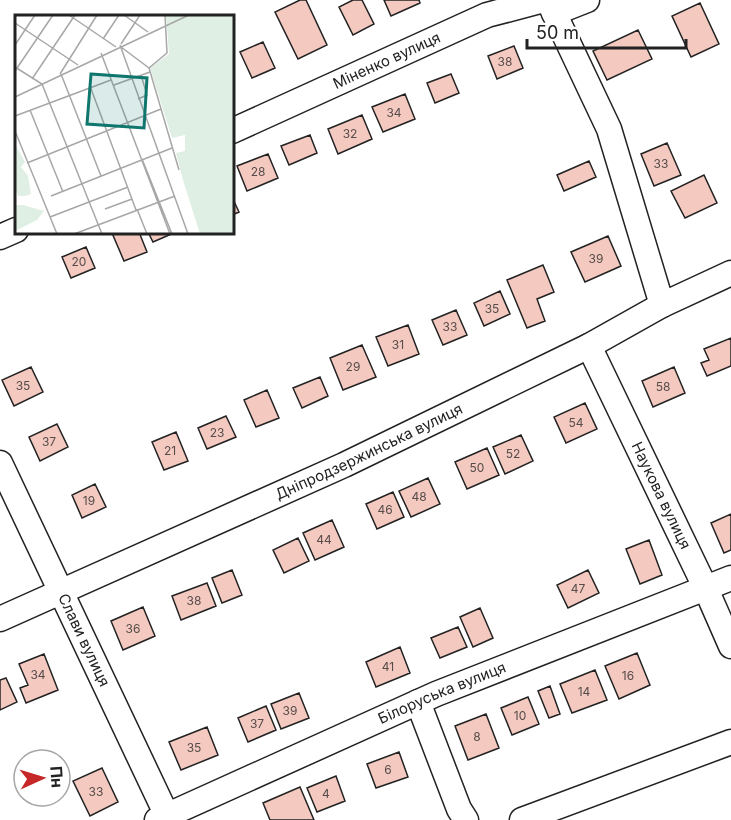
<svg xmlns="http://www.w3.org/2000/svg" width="731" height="820" font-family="Inter,sans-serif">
<rect width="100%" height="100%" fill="#fff"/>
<!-- building -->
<path fill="#f3c9c0" stroke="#222" stroke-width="1.5" d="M300,0H306L327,45L298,59L275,12Z
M353,0H362L374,24L353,35L339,7Z
M384,0H419L420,3L391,16Z
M700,3L719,44L691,57L672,16Z
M638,30L652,59L607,80L593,51Z
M263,42L275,68L252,78L240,52Z
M514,46L523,68L497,79L488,56Z
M451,74L459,93L435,103L427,83Z
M405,94L415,119L383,132L372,107Z
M362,115L372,139L338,154L328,129Z
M310,135L317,153L289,165L281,146Z
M667,143L681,175L654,186L641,154Z
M268,154L278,178L247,191L237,166Z
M589,161L596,177L564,191L557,175Z
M704,175L717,203L685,218L671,191Z
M232,197L239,212L232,215Z
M139,232L147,252L124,261L112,233Z
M148,232H176L153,242Z
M608,236L621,266L585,282L571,252Z
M86,247L95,268L71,278L62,257Z
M543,265L554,292L537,299L545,321L527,328L507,280Z
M500,291L510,314L484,326L474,303Z
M456,310L467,335L443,345L432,320Z
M408,325L419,354L388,366L376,337Z
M731,338V366L707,376L701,363L709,360L704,349Z
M362,345L376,377L343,390L330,358Z
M31,367L43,392L14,406L2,380Z
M674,367L685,393L653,407L642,381Z
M320,377L328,396L302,408L293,388Z
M267,390L279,418L256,427L244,400Z
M585,403L597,429L566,443L554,417Z
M226,416L236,437L207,449L198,428Z
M57,424L68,447L40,461L29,437Z
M176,432L188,461L164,470L152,442Z
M521,435L533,461L505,474L493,447Z
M487,448L499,475L467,489L455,462Z
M428,478L440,504L411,517L399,491Z
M95,484L106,507L82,518L72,495Z
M393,492L404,517L377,529L366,504Z
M731,514V550L724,553L711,523Z
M332,520L344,547L315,560L303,533Z
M298,538L309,561L284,573L273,550Z
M649,540L662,575L640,584L626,549Z
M232,570L242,595L222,603L212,578Z
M588,570L599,593L568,608L557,585Z
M207,583L216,606L181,620L172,596Z
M143,607L155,636L123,650L111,621Z
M480,608L493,638L473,647L460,617Z
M458,627L467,647L440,658L431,638Z
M400,647L410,673L376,687L366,662Z
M637,653L650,685L619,699L605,666Z
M44,654L58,690L26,703L20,688L28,685L19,664Z
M595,670L607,700L572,713L560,684Z
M6,678L17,702L0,710V680Z
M550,686L560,714L549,718L538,691Z
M299,693L309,718L281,729L271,704Z
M528,697L539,724L512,735L501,708Z
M266,706L276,730L248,742L238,718Z
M486,714L499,748L468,760L455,726Z
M207,727L218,755L181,770L169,742Z
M399,752L408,777L376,788L367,764Z
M102,768L118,802L90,816L73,781Z
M336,776L345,801L317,812L307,788Z
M300,787L314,820H270L263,803Z"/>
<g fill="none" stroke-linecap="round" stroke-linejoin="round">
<defs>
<g id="minor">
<path d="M548,0L609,129L662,305"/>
<path d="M554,13L587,0"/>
<path id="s1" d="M232,131L487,15L544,0"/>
<path d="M0,237L16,230"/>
<path id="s2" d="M589,346L706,589L731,646"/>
<path id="s3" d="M0,463L169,820"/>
<path id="s4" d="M0,619L344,465L589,346L662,305L731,273"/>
<path d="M418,702L459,809L466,820"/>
<path id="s5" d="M157,820L436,694L731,578"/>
<path d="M522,820L731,742"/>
</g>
</defs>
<!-- minor casing -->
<use href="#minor" stroke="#222" stroke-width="27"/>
<!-- minor -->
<use href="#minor" stroke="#fff" stroke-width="24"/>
</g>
<g text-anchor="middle" stroke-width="4.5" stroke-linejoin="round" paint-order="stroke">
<!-- number labels -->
<g font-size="12" fill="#564c4a">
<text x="505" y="66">38</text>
<text x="394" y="117">34</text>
<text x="350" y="138">32</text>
<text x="661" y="168">33</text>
<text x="258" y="176">28</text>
<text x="596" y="263">39</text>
<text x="79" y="266">20</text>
<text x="492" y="313">35</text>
<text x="450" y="331">33</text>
<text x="398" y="349">31</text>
<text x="353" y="371">29</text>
<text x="23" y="390">35</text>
<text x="663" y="391">58</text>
<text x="576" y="427">54</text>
<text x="217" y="437">23</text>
<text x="49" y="446">37</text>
<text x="170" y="455">21</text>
<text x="513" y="458">52</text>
<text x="477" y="472">50</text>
<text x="419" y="501">48</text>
<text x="89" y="505">19</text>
<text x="385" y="514">46</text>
<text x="324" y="544">44</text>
<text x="578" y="593">47</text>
<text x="194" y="605">38</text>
<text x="133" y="633">36</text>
<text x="388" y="671">41</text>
<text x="38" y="679">34</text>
<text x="628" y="680">16</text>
<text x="584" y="696">14</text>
<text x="290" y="715">39</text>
<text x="520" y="720">10</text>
<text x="257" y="728">37</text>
<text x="477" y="741">8</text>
<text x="194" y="752">35</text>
<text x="388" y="774">6</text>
<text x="96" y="796">33</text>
<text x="326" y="798">4</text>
</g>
<!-- street labels -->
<g font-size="15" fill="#222" stroke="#fff">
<text dy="5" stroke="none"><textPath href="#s1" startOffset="170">Міненко вулиця</textPath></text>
<text dy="5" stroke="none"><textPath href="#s4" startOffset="405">Дніпродзержинська вулиця</textPath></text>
<text dy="5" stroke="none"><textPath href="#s2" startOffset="166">Наукова вулиця</textPath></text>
<text dy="5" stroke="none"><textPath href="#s3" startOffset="196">Слави вулиця</textPath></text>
<text dy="5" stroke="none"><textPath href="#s5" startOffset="312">Білоруська вулиця</textPath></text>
</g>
</g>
<!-- overview -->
<g transform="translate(15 15)">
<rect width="219" height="219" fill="#fff"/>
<path d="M151,0H219V219H185L168,165L161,138L170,136V120L157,123L135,53L154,39ZM0,129L10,147L6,152L13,161L16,179L10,181H3L0,172ZM0,190H8L29,196L22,205L0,216Z" fill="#e0efe3"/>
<path fill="none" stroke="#a7a7a7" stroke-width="1.5" d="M54,0L101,32M109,0L133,17M150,0L152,38L134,53L164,155M0,8L63,50M88,24L104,0M106,29L125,0M0,30L20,0M105,30L173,219M106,32L134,53M86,38L155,219M0,52L27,69L87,219M0,56L38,0M45,59L82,0M46,59L86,161M17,64L60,0M99,70L135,57M75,71L121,195M0,82L174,0M123,84L132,80L126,60M15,95L48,177M0,101L96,65M0,116L42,219M127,144L157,219M12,148L146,94M36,181L157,133M90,194L117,184M122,194L132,219M35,202L113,172M59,219L160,181"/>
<path fill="#0f766e" fill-opacity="0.15" stroke="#0f766e" stroke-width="3" d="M76,59L132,63L129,113L72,109Z"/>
<rect width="219" height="219" fill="none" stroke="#222" stroke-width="3"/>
</g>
<!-- north arrow -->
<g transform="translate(42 778) rotate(86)"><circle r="28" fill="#ffffff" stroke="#a7a7a7" stroke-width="1.5"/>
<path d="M0-4.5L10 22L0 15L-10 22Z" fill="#c62828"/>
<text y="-9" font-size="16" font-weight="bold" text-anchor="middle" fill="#222222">Пн</text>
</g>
<!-- scale -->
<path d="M527 39v9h159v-9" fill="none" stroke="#222222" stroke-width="3"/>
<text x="536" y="39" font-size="18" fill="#222222" stroke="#ffffff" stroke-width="4.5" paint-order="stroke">50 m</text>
</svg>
